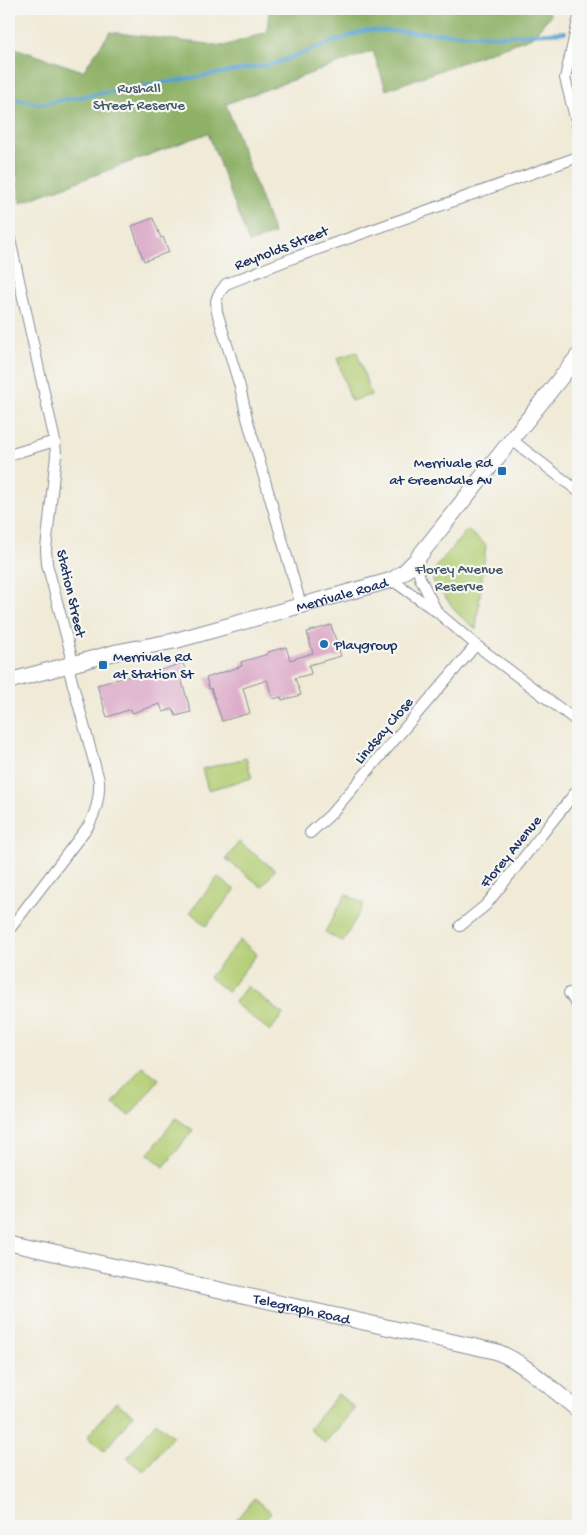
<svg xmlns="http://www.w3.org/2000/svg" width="587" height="1535" font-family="'Gochi Hand',sans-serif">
<rect width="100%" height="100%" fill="#f6f6f2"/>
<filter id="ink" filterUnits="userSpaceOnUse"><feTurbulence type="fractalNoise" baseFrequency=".02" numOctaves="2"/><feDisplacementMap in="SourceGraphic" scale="10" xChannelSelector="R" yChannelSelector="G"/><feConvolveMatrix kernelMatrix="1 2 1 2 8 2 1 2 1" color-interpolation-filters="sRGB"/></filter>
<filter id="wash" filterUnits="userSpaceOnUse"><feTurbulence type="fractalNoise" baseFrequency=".0096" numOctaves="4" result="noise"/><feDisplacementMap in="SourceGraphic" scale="20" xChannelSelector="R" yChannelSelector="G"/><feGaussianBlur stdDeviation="1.12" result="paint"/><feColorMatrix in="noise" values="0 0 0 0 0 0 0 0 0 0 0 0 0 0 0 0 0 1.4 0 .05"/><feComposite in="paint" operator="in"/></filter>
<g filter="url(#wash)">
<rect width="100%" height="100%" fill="#f0ead6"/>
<!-- green -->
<path fill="#b3ce74" stroke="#677e69" d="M357,352L371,395L351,401L337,358Z
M467,530L486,545L476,629L458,614L433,581L437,566Z
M246,758L252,778L208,790L202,769Z
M239,842L275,870L262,887L226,859Z
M218,877L235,890L206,926L190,912Z
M346,894L364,904L343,942L325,932Z
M240,940L257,954L227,992L209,977Z
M247,986L283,1014L270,1031L234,1003Z
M142,1066L159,1079L130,1116L113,1104Z
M176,1118L193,1130L164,1167L148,1154Z
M338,1394L355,1408L325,1443L309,1429Z
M116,1402L133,1415L104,1451L87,1437Z
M156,1422L173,1436L144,1472L127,1458Z
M254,1498L271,1512L259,1526H231Z"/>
<!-- forest -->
<path fill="#8eb166" stroke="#547062" d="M269,9H546L551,15L532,37L386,90L373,51L226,104L274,234L249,243L208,133L20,203L9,104V46L83,71L110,32L224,46L267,32Z"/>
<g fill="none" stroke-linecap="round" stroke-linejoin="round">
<!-- stream -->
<path stroke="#59a2d0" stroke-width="4" d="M9,97L39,104L273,64L366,30L500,36L565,32"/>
</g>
<g id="blocks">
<!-- building -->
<path fill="#ddaecb" d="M153,218L161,238L163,237L169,252L144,261L132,226Z
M331,625L341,656L309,665L311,674L295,678L301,695L282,700L281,697L273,699L267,680L243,688L250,713L222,721L211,688L209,689L206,678L242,666L241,662L268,654V652L286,647L290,660L313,653L307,632Z
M183,663L187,676L181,678L191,712L176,716L173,709L163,712L160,704L132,713L131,709L107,717L97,685L144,672L145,675Z"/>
</g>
</g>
<g filter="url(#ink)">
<use href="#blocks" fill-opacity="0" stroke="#868c9a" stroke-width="1"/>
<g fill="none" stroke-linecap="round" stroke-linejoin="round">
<defs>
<path id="street" d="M578,21L565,78L578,129
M9,235L55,441L56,455L46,549L47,564L71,654L70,674L99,780C100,796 97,810 89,825L9,930
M512,440L578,491
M9,455L55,441
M416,560L420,578L436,610
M392,580L437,612L476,645L578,722
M301,605L247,418L240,387L217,312L216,301L218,295L226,284L293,258L578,157
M310,833L330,815L476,645
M460,926L486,905L578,789
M569,993L578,1006"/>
<g id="secondary">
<path id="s1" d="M9,681L117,652L174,641L392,580L404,572L416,560L578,356"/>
<path id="s2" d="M9,1243L494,1351C521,1359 555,1392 578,1410"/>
</g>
</defs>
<!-- street casing -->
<use href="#street" stroke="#868c9a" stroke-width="12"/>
<!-- secondary casing -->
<use href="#secondary" stroke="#868c9a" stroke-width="17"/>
<!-- street -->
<use href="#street" stroke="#fff" stroke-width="10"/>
<!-- secondary -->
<use href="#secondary" stroke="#fff" stroke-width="15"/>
</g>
</g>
<!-- markers -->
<g fill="#1f6fb2" stroke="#f6f6f2" stroke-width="2">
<rect x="497" y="466" width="10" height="10" rx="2.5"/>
<circle cx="324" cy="644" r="5"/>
<rect x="98" y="660" width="10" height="10" rx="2.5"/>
</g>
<g text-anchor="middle" stroke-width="4.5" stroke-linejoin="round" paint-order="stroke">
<!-- park labels -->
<g font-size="15" fill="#415764" stroke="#f6f6f2">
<text x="139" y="92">Rushall<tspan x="139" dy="17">Street Reserve</tspan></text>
<text x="459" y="573">Florey Avenue<tspan x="459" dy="17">Reserve</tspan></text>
</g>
<!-- street labels -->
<g font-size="15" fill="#1b2f5e" stroke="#f6f6f2">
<text transform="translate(281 247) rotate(-21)" y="5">Reynolds Street</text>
<text transform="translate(72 593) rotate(77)" y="5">Station Street</text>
<text dy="5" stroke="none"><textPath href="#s1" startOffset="344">Merrivale Road</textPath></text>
<text transform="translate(383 730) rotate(-50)" y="5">Lindsay Close</text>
<text transform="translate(510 851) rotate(-51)" y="5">Florey Avenue</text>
<text dy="5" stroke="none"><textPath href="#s2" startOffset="300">Telegraph Road</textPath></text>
</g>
<!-- poi labels -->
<g font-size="15" fill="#1b2f5e" stroke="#f6f6f2" text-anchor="start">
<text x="492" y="467" text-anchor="end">Merrivale Rd<tspan x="492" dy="17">at Greendale Av</tspan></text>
<text x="334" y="649">Playgroup</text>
<text x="113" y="661">Merrivale Rd<tspan x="113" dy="17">at Station St</tspan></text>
</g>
</g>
<!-- margin -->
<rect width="587" height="1535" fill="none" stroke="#f6f6f2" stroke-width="30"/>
</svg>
